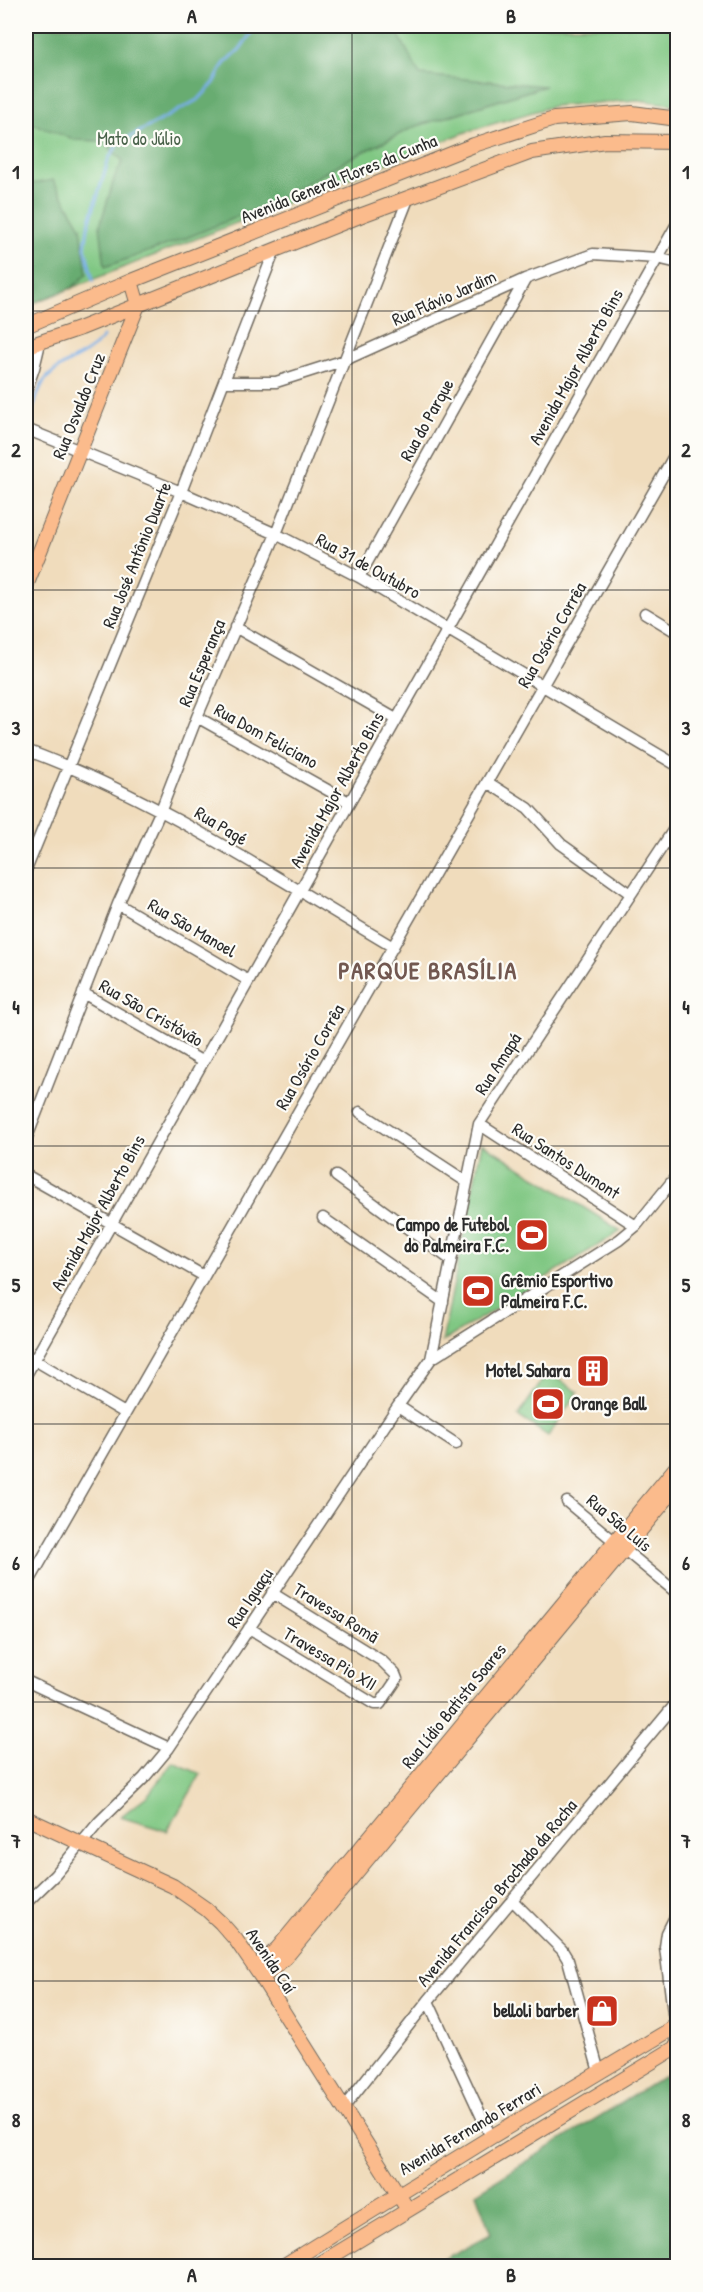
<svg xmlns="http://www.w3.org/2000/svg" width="703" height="2292" font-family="'Patrick Hand',sans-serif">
<rect width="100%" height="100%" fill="#fdfcf7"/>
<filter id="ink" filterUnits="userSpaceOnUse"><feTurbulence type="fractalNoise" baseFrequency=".0167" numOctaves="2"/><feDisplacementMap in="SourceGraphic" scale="12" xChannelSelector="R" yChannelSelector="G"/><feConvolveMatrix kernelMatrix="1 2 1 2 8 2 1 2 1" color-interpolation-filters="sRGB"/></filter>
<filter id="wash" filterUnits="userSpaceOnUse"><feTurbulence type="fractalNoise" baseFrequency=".008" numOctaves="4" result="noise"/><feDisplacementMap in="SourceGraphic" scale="24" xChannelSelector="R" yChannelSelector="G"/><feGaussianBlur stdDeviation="1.35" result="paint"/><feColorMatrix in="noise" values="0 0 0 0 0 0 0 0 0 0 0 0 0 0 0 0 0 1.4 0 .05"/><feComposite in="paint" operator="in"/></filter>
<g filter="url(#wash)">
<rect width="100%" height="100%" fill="#f0dcbc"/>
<!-- green -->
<path fill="#80c783" stroke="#567957" stroke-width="1.5" d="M26,26H677V105L638,100L553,106L466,132L26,306Z
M482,1143L621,1231L442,1342Z
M548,1372L578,1392L548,1436L518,1416Z
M173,1762L201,1774L167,1831L120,1817L148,1795Z"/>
<!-- forest -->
<path fill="#68ac71" stroke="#4a6c4e" stroke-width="1.5" d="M26,26H394L420,75L545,86L414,127L347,160L273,202L184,239L105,267L100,225L115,176L123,161L102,141L75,140L26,121V71L31,59L26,56Z
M53,180L81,227L87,274L72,288L26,306V185Z
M677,2068V2266H437L436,2263L491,2234L476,2193Z"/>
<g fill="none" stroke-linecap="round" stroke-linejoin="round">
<!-- stream -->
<path stroke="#79afe7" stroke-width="3" d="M93,280L85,247L88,227L109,158L119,143L199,99L214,83L224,64L240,49L256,26
M26,428C31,417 37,392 43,383C56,363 89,357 103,337"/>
</g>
</g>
<g filter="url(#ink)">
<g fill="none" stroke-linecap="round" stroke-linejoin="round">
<defs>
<path id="minor" d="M224,382H276L345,360L525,279L593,254L657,258L678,263
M26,391L34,368L40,343
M26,429L181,492L276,534L359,577L678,766
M359,577L525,280
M645,613L678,633
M235,627L396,719
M197,717L349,802
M26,750C156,798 273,876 393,947
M487,782L528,808L561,844L631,894
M26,870L181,492L274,252
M118,904L249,981
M83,993L203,1062
M360,1112L467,1182
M479,1124L636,1226
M26,1140L118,904L161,810L197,717L276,534L408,199
M26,1175L204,1276
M336,1176L451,1260
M323,1218L443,1302
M26,1355L125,1413
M431,1359L479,1124L678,823
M26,1375L678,222
M398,1406L456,1444
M567,1502L678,1594
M26,1587L678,449
M249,1628L374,1704H380L397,1679L395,1674L382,1661L272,1593
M26,1681L169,1748
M512,1900L562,1950L568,1960L599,2072
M26,1903L55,1875L99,1822L144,1778L169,1748L398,1406L431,1359L619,1240L636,1226L678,1174
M428,2001L491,2137
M677,2046L665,1947L667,1933L678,1911
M344,2107L428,2001L678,1701"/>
<path id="major" d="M26,326L131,281L474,145L554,119L632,113L678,119
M26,347L81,328L362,215L532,152L605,141L678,142
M26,586L138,305L131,281
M26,1818L173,1886L206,1909L221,1923L236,1940L262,1978L408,2210
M256,1968L277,1949L678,1465
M262,1978L286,1957L678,1485
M283,2266L491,2137L678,2025
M316,2266L678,2046"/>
</defs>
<!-- minor casing -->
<use href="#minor" stroke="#70695e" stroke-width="13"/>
<!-- major casing -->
<use href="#major" stroke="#70695e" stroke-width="16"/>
<!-- minor -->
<use href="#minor" stroke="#fff" stroke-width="10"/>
<!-- major -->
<use href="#major" stroke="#fbbb8c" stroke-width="14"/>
</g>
</g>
<!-- grid -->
<path fill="none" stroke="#2b2b2b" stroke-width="1.5" stroke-opacity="0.55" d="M352,26V2266M26,311H678M26,590H678M26,868H678M26,1146H678M26,1424H678M26,1702H678M26,1981H678"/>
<!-- icons -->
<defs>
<symbol id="stadium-square" viewBox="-11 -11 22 22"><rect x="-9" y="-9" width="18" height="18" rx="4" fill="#c8321e" stroke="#fdfcf7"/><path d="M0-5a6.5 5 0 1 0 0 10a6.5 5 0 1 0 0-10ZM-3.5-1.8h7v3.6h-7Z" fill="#fff"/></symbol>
<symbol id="building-square" viewBox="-11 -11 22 22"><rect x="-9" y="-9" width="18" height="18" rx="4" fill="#c8321e" stroke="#fdfcf7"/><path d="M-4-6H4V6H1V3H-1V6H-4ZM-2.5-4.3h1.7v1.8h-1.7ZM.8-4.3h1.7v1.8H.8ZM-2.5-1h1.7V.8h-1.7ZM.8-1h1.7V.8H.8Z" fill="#fff"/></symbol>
<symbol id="shop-square" viewBox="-11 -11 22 22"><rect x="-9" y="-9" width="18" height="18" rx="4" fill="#c8321e" stroke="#fdfcf7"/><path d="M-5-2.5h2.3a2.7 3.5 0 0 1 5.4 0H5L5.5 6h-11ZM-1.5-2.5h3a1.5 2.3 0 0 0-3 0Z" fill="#fff"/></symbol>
</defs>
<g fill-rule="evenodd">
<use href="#stadium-square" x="513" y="1216" width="38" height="38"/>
<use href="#stadium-square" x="459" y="1272" width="38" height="38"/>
<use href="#building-square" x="574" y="1352" width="38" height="38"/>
<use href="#stadium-square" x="529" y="1385" width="38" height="38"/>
<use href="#shop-square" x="583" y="1992" width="38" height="38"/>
</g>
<g text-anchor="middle" stroke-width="4.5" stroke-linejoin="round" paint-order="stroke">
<!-- park labels -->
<g font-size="18" fill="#49624a" stroke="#fdfcf7">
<text x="139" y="145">Mato do Júlio</text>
</g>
<!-- street labels -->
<g font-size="18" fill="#2b2b2b" stroke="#fdfcf7">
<text transform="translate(339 179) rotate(-22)" y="6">Avenida General Flores da Cunha</text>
<text transform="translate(444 298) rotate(-24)" y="6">Rua Flávio Jardim</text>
<text transform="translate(576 367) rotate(-61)" y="6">Avenida Major Alberto Bins</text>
<text transform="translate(79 406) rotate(-68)" y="6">Rua Osvaldo Cruz</text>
<text transform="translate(427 420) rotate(-61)" y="6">Rua do Parque</text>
<text transform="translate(137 555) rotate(-68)" y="6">Rua José Antônio Duarte</text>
<text transform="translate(368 566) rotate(29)" y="6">Rua 31 de Outubro</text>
<text transform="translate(552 635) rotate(-60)" y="6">Rua Osório Corrêa</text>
<text transform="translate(202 663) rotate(-67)" y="6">Rua Esperança</text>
<text transform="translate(266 736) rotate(29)" y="6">Rua Dom Feliciano</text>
<text transform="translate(337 790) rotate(-61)" y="6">Avenida Major Alberto Bins</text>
<text transform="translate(221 826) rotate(31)" y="6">Rua Pagé</text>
<text transform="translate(192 928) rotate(30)" y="6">Rua São Manoel</text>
<text transform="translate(151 1013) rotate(30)" y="6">Rua São Cristóvão</text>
<text transform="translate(310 1057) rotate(-60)" y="6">Rua Osório Corrêa</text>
<text transform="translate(498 1064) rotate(-57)" y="6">Rua Amapá</text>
<text transform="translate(566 1161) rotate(33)" y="6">Rua Santos Dumont</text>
<text transform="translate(98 1213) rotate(-61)" y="6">Avenida Major Alberto Bins</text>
<text transform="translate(619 1523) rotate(40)" y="6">Rua São Luís</text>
<text transform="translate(250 1598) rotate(-56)" y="6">Rua Iguaçu</text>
<text transform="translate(336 1613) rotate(32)" y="6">Travessa Romã</text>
<text transform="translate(330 1659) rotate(31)" y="6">Travessa Pio XII</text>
<text transform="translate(454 1706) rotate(-51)" y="6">Rua Lídio Batista Soares</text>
<text transform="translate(497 1893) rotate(-50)" y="6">Avenida Francisco Brochado da Rocha</text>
<text transform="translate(271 1961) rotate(56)" y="6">Avenida Caí</text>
<text transform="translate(470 2129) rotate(-31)" y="6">Avenida Fernando Ferrari</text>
</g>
<!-- poi labels -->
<g font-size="18" font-weight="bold" fill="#2b2b2b" stroke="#fdfcf7" text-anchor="end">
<text x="509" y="1231">Campo de Futebol<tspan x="509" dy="21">do Palmeira F.C.</tspan></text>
<text x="501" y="1287" text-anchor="start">Grêmio Esportivo<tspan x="501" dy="21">Palmeira F.C.</tspan></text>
<text x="570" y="1377">Motel Sahara</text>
<text x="571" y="1410" text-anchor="start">Orange Ball</text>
<text x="579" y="2017">belloli barber</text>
</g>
<!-- district labels -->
<g font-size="24" font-weight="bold" letter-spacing="1.5" fill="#725850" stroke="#fdfcf7">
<text x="428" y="979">PARQUE BRASÍLIA</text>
</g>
</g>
<!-- margin -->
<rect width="703" height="2292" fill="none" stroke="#fdfcf7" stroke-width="66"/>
<rect x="33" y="33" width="637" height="2226" fill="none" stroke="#2b2b2b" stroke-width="2"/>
<g font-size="20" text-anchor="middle" font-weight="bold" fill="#2b2b2b">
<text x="192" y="23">A</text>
<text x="511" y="23">B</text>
<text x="16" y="179">1</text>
<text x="686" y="179">1</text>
<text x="16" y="457">2</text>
<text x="686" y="457">2</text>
<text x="16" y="735">3</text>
<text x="686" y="735">3</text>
<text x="16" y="1014">4</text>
<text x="686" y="1014">4</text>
<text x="16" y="1292">5</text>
<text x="686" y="1292">5</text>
<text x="16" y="1570">6</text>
<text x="686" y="1570">6</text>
<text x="16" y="1848">7</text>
<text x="686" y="1848">7</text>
<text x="16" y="2127">8</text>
<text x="686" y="2127">8</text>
<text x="192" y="2282">A</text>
<text x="511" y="2282">B</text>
</g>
</svg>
